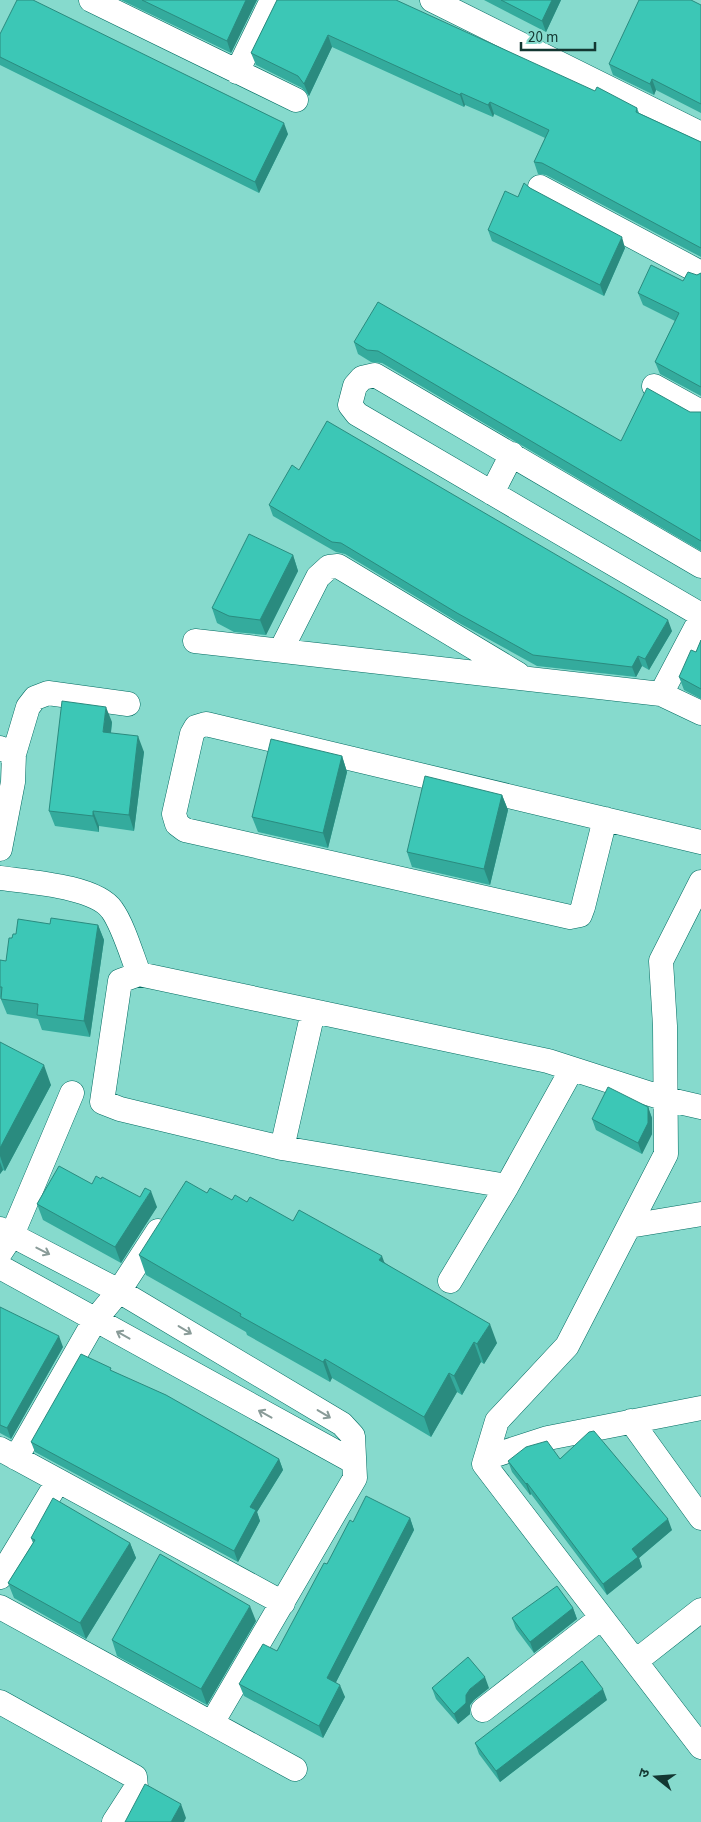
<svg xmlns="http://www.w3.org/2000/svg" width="701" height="1822" font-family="'Source Sans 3','Noto Sans Devanagari',sans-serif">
<rect width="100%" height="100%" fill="#86dacd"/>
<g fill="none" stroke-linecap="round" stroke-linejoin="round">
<defs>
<path id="minor" d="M91,0L296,100
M432,0L701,134
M237,72L272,0
M540,187L701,273
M654,386L701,412
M492,493L512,454
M701,566L375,375L362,378L355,386L350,405L357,414L701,615
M195,641L661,694L701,713
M281,650L318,577L329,567L338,566L518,674
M661,694L701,618
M14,754L28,707L35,698L48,693L128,704
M605,819L583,907L580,915L570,917L185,830L177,824L174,814L192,734L196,727L206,724L701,842
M0,849L13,782L14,754L0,748
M0,878C28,882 96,886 112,910C123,925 132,956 139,974
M701,882L661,961L665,1026L666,1154L567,1346L497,1421L484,1464L701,1747
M282,1148L313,1012
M507,1186L282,1148L120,1109L102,1102L120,981L139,974L548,1061L666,1099L701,1107
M629,1226L701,1214
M0,1229L119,1291L342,1424L353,1436L355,1478L212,1723
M0,1253L12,1235L72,1093
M0,1267L354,1462
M450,1281L507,1186L572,1069
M631,1421L701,1518
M0,1449L283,1603
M16,1458L95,1320L119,1291L158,1231
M486,1458L548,1438L701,1408
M0,1577L58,1481
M0,1607L295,1769
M636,1661L701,1610
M0,1702L135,1777L136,1788L114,1822
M483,1710L601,1618"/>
</defs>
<!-- minor casing -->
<use href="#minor" stroke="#006b61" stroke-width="25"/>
<!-- minor -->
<use href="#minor" stroke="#fff" stroke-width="24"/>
</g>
<!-- wall -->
<path fill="#34ab9d" d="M121,0H257L231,53Z
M277,0L595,91L637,108L639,113L701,142V257L546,175L538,174L534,162L545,138L494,114L493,117L465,105L464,107L332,47L309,96L302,88L256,65L251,53Z
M484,0H561L546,32Z
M701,5V113L656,90L654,95L613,75L609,64Z
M0,34L288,134L259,193L0,65Z
M530,188L625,248L604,296L492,241L488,230L518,197Z
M701,273V396L660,374L655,362L675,321L643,305L638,293L683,281Z
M354,342L621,441L690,412H701V551L382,363L371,362L358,354Z
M299,470L672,631L649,670L642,666L636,677L537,666L461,624L345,554L336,552L273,516L269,505Z
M293,555L298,571L266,635L234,632L217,623L212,608Z
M701,640V699L684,690L679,677L696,652Z
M112,722L111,733L144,752L134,831L99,826V832L55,826L49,811Z
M342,756L347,772L328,848L258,832L252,817Z
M502,795L508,810L490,885L412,867L407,852Z
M50,924L98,925L104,940L90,1037L42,1030L38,1019L7,1014L0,997V960L6,961L12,938L16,934Z
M0,1042L51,1085L5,1171L3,1170L0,1174Z
M648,1107L652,1118V1134L642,1154L596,1130L592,1119Z
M92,1184L157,1207L121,1263L43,1220L37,1204Z
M207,1193L232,1200L247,1202L293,1221L384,1262L497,1343L484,1364L481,1362L462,1395L457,1392L431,1437L332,1378L330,1382L247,1335L246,1332L146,1275L139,1255Z
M0,1307L63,1347L11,1439L0,1433Z
M112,1371L279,1459L283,1470L257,1512L260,1521L238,1562L35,1452L31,1442Z
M560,1459L672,1530L639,1558L642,1567L607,1595L531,1494L530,1495L512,1472L508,1461Z
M410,1518L414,1530L336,1682L345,1697L323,1738L244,1696L239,1684L277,1651L327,1564L353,1522Z
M31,1538L130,1543L136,1558L86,1639L14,1598L8,1583L33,1543Z
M573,1608L577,1619L534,1653L516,1629L512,1618Z
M256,1621L207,1705L117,1656L112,1640Z
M432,1688H489L474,1700L470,1705V1714L458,1724L436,1699Z
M607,1700L500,1782L479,1754L475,1743Z"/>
<!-- shaded-wall -->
<path fill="#2a8b7f" d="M246,0H257L231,53L227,41Z
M552,0H561L546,32L542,21Z
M328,35L332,47L309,96L304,84Z
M652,79L656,90L654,95L650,84Z
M461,93L465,105L464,107L460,95Z
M490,102L494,114L493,117L488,105Z
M284,123L288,134L259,193L255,182Z
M622,237L625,248L604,296L600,285Z
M293,555L298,571L266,635L260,620Z
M668,620L672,631L649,670L645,659Z
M638,656L642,666L636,677L632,667Z
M106,707L112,722L109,748L103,732Z
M138,736L144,752L134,831L129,815Z
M342,756L347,772L328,848L323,833Z
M502,795L508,810L490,885L484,869Z
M93,811L99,826V832L93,816Z
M98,925L104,940L90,1037L84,1021Z
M44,1065L51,1085L5,1171L0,1156V1148Z
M648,1107L652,1118V1134L642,1154L638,1143Z
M0,1162L3,1170L0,1174Z
M151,1191L157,1207L121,1263L115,1247Z
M382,1256L389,1275L379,1260Z
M490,1324L497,1343L484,1364L477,1344Z
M59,1336L63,1347L11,1439L7,1428Z
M474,1342L481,1362L462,1395L454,1376Z
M325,1359L332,1378L330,1382L323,1362Z
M449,1373L457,1392L431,1437L424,1417Z
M279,1459L283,1470L257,1512L260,1521L238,1562L234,1551L250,1507Z
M527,1483L531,1494L530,1495L526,1484Z
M410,1518L414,1530L332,1690L327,1678Z
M668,1519L672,1530L639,1558L642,1567L607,1595L603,1584L632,1549Z
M130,1543L136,1558L86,1639L80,1623Z
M250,1606L256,1621L207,1705L201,1689Z
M573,1608L577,1619L534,1653L530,1642Z
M485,1677L489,1688L474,1700L470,1705V1714L458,1724L454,1714L470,1689Z
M340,1685L345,1697L323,1738L319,1726Z
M603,1689L607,1700L500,1782L496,1771Z
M181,1804L186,1818L184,1822H171Z"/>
<!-- building -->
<path fill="#3cc7b6" stroke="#2a8b7f" d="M17,0H33L284,123L255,182L0,57V34Z
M142,0H246L227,41Z
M277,0H396L595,91L597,87L637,108L636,112L701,142V248L542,163L534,162L549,130L490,102L488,105L461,93L460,95L328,35L304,84L298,76L251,53Z
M501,0H552L542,21Z
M639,0H691L701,5V104L652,79L650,84L609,64Z
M524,183L530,188L622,237L600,285L488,230L505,191L518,197Z
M651,265L683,281L688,272L697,275L701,273V387L655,362L679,313L638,293Z
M378,302L621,441L647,388L690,412H701V541L378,351L367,350L354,342Z
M327,421L668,620L645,659L638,656L632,667L533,655L457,613L341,543L332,542L269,505L292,465L299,470Z
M249,534L293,555L260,620L229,616L212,608Z
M701,640V689L679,677L691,650L696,652Z
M62,701L106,707L103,732L138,736L129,815L93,811V816L49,811Z
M271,739L342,756L323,833L252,817Z
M425,776L502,795L484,869L407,852Z
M51,918L98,925L84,1021L37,1015L38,1004L1,999L2,987H0V960L6,961L9,938H12L13,934H16L18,919L50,924Z
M0,1042L44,1065L0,1148Z
M608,1087L648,1107V1123L638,1143L592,1119Z
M59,1166L92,1184L96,1176L101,1179L102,1177L140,1197L145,1188L151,1191L115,1247L37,1204Z
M186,1181L207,1193L210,1188L232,1200L235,1195L247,1202L250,1197L293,1221L299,1210L382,1256L379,1260L490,1324L477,1344L474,1342L454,1376L449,1373L424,1417L325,1359L323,1362L240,1316L241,1314L139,1255Z
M0,1307L59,1336L7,1428L0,1425Z
M81,1354L111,1368L110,1370L166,1395L279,1459L250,1507L256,1510L234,1551L31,1442Z
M594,1431L668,1519L632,1549L638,1557L603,1584L527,1483L526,1484L508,1461L526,1447L547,1441L560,1459L589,1432Z
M366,1496L410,1518L327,1678L340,1685L319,1726L239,1684L263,1644L277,1651L324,1563L327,1564L350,1520L353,1522Z
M53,1498L130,1543L80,1623L8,1583L35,1540L31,1538Z
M160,1554L250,1606L201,1689L112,1640Z
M557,1586L573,1608L530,1642L512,1618Z
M468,1657L485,1677L470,1689L466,1695V1703L454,1714L432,1688Z
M582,1661L603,1689L496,1771L475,1743Z
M145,1784L181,1804L171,1822H125Z"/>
<!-- one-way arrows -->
<defs><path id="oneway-shaft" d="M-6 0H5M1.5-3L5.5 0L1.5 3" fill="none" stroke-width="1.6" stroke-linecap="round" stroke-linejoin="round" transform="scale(1.25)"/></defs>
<g stroke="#899b98">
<use href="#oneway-shaft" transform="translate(43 1251) rotate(27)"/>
<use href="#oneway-shaft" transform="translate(185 1330) rotate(31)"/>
<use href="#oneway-shaft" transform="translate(123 1335) rotate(-151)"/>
<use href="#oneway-shaft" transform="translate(265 1414) rotate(-151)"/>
<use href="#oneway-shaft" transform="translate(324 1414) rotate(31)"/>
</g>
<!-- north arrow -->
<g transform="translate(656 1777) rotate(287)" stroke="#86dacd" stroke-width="4" paint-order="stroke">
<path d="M0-4L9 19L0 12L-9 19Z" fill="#133732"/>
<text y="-8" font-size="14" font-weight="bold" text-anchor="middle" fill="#133732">उ</text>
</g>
<!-- scale -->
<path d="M521 42v8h74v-8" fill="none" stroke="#133732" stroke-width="2.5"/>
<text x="528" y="42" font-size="15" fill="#133732" stroke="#86dacd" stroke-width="4" paint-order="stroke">20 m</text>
</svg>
